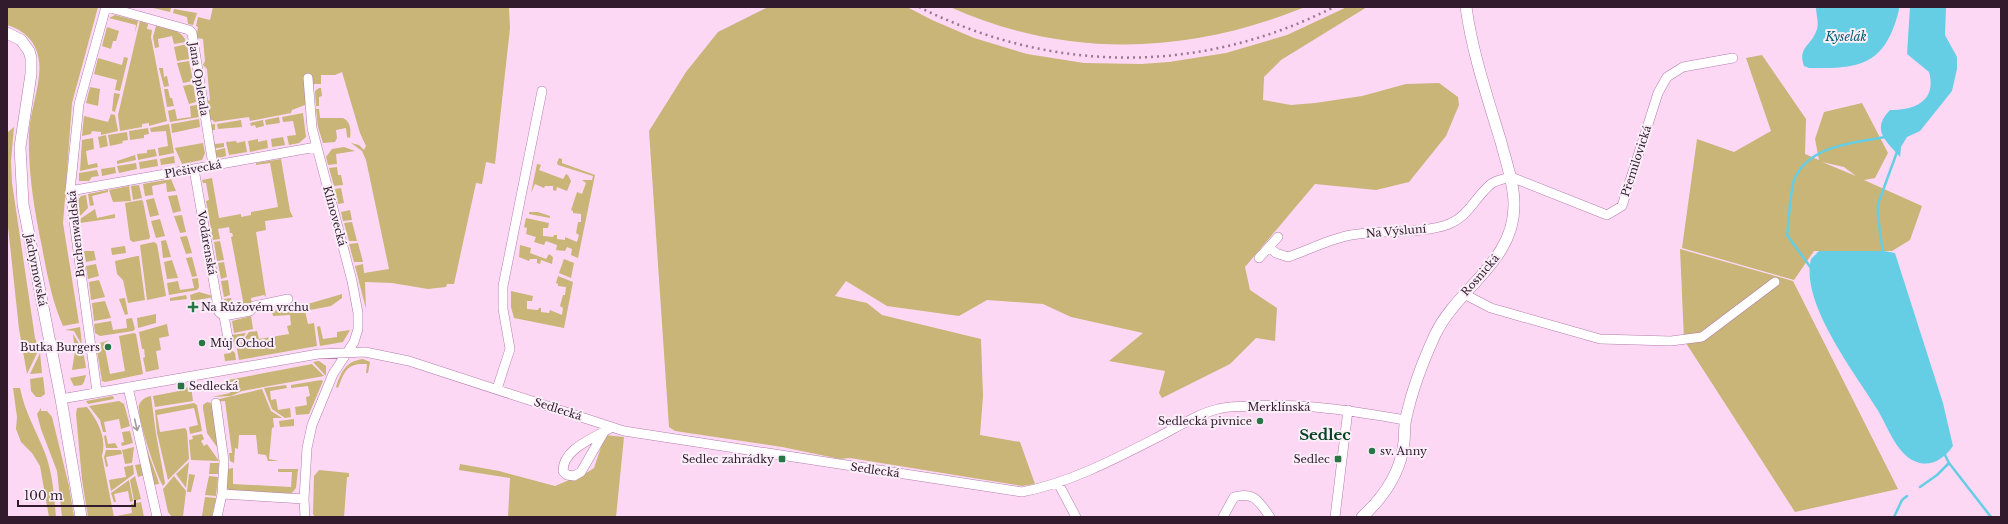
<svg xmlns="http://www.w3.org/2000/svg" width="2008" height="524" font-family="'Libre Baskerville',serif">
<rect width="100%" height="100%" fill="#fdd8f5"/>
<!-- green -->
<path fill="#c8b577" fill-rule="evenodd" d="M7,7H98L72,103L65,198L63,223L79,323L63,326C52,301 47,274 42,247C34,209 28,172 29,133C30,111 42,81 39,61C37,42 24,30 7,25Z
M149,7L171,8L170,12Z
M213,7H509L510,28L495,164L486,162L482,184L476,183L454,284H447L446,287L428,289L392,283L365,282L366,309L355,266L363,264L364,273L389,269L366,160L362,151L351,143L359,145L364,150L366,146L360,133L342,72L335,75H321V84H312L305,76V105L292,110L291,113L250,121L249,117L214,122L213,120L208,121L205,102L210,100L207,69L203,65L205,61L203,39L196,38L198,27L196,26L198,17L210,20Z
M768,7H907L932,20L974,38L1027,54L1084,63L1141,64L1169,62L1226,53L1287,35L1347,7H1367L1281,60L1264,77L1263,100L1291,105L1315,103L1362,96L1406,84L1439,83L1458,97L1459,105L1446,136L1409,182L1376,190L1315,184L1245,267L1250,290L1277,308L1275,341L1256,338L1230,364L1162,398L1159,393L1165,371L1109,361L1143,333L1071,317L1043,304L987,300L959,316L887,306L846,281L835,296L867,303L882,315L981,339L983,396L980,435L1020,442L1035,484L1022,486L850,458L840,459L782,447L675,431L669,427L649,131L686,72L718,32Z
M950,7H1305C1188,55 1066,59 950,7Z
M174,9L197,13L193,25L188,24L187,17L173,13Z
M115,15L138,21L135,33L136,25L109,18Z
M140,21L148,24L147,29L152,30L151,37L167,121L149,126V123L142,124V127L120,131L118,115Z
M156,26C166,29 183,29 186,42L174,44L172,36L158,39L159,47L155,48L153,37Z
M107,27L119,31L116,41H113L111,49L102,46Z
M187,44L189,59L177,61L174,47Z
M1762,55L1806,119L1805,154L1819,160L1815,139L1824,112L1862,103L1888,153L1875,178L1864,180L1922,206L1910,240L1892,251H1814L1794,280L1682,248L1697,139L1734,152L1771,131L1746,58ZM1822,162L1844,167L1856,176Z
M124,57L128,58L120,91L115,90L117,80L94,74L98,58L122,65Z
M189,61L193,81L183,83L177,63Z
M159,68H163L164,77L167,76L169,86L164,87Z
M193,84L196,102L189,104L183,86Z
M90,87L100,89L98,106L86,103Z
M319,88H321L322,96L319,97V106H316L315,91Z
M164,89H168L170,98H172L174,106L167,107Z
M114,93L120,94L115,112L112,111Z
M197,105L199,117L170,122L168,111L175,109L177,119L191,117L190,106Z
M316,109H319L320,118H343C351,122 351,130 350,138L347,137L346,128L336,130L337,138L335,142L323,143L318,127Z
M303,113L306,137L299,143L289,145L287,136L296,135L293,121L283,122L282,117Z
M111,114L115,115L118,131L101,135V132L92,131L91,134L82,136L84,116L108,122Z
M279,117L280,123L266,125L265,120Z
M199,119L200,127L172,133L171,124Z
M241,120L242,127L218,129L217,124Z
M263,120L264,126L256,128L255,125L251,126L250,123Z
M169,124L174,153L159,156L158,148L168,146L166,131L151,132L150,128Z
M215,124V130H212L215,144L224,143V147L212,149L208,125Z
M14,127L11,161L12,183L35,338L39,349L27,374L19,329L7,217V142L8,132Z
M148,128L149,134L144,135V138L130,140L129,131Z
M127,132L128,140L122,141L123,143L110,146L108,135Z
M106,135L108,146L100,148L98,137Z
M283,137L285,145L272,147L271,139Z
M93,138L94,149L86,151L88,165L97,163L98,167L80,171L82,140Z
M258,139V142L267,140L268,148L250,152L248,141Z
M236,141L237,143L245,141L247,152L229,155L226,142Z
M203,143L205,153L202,160L182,164L175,148Z
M344,147L355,151L336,154L337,164L328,165L326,157L332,149Z
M225,148L226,156L218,158L213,151Z
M155,149L157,156L138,160L137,154L147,153V150Z
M135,155L136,160L117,164V161Z
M174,156L175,163L161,165L160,159Z
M559,158L562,159V163L595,175L578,258L571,255L572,249L567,247L565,251L556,250L557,245L546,241L544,245L534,242L536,237L526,234L527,228L524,227L526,218L549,223L548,228H543V236L553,237L554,235H557V239L565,240V237L577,242L579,235L576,233L578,222H581V214L573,213V211L571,210L577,192L582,194L586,183L582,180H592L593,176L558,165L557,163Z
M157,159L158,166L140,169L139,162Z
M281,159L290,211L293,217L265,221L266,230L256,232L266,297L264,295L251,298L252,305L249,309L231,312L226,309L224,299L231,298L233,306L243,304V301L231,237L233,236L232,233H230L229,227L218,229L220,239L213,240L206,201L209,200L206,183H203L202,180L212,178L219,218L241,214V217L251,215V212L278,207L270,163L256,165V163Z
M136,163L137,169L119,173L117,166Z
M537,164L541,165L539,170L563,179L566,174L568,175L571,181L567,191L557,187L556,191L553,190V186H545L544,188L535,184L531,193Z
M115,167L116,173L102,176L101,169Z
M337,167L338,175H341L343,185L334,186L329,168Z
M97,170L99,176L92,177L89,181H79V173Z
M171,179L176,191L167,192L166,183L152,186L153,195L145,196L143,184Z
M139,185L142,198L133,200L131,186Z
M129,186L131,201L113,202L109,190Z
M341,188L344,203L338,204L335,189Z
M108,190V192L92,196L94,205L90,206L88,194Z
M86,195L88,208L79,217L78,200L81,196Z
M177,195L181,211L173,213L168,196Z
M154,198L159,215L150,217L146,200Z
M141,200L143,201L150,237L149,239L133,242L130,240L125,203Z
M95,209L97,218L115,214V218L80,223V219Z
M350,210L352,220L343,221L341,212Z
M529,212H538L550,216V218L529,214Z
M182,215L186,232L180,233L174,216Z
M160,219L165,236L156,238L151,221Z
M352,222L357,241H349L344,223Z
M187,236L192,253L186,254L180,237Z
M166,240L171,257L163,258L161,241Z
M220,241L224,260L217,261L214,242Z
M154,242L157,244L166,296L147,300L140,245Z
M358,243L363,262H354L349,244Z
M520,245L531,248L530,253L546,259L549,254L553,257L552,264L541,260L540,264L537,263V259H530L529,261L519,257Z
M125,246L126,253L112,255L111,248Z
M1680,249L1793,281L1898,489L1795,512L1684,340Z
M84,251H94L96,260L86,262Z
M137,256H139L145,300L128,303L123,280L117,274L115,261Z
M192,257L197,276L192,277L186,258Z
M564,259L574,263L571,278L559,273Z
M172,260L178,278L167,279L164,262Z
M224,262L227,277L221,279L218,263Z
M96,264L99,276L88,279L86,266Z
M558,276L573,282L564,328L514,318L511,307V291L533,296L532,301H527V309L538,310L539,308H541V312L549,313L550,310L562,315L563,308L560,306L563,295H565L566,287L558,286V284L556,283Z
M198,278L199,287L197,290L169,295L167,283L178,281L180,290L194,288L192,279Z
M99,280L105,297L91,300L89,282Z
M228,280L230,295L224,297L221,281Z
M199,292L213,296L214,297L191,301L190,295Z
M342,294V298L331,306L305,311L308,324L314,323L317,346L239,360L237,349L249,332L257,331L259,339L289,334L287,326L291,325L290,315L273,316L272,311L294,308Z
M186,295L187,299L170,301V298Z
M125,298L128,314L125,315L119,299Z
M105,301L111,318L94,321L92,303Z
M156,314V323L138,328L137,318Z
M251,316L253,329L234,333L232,321Z
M132,318L135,329L133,331L100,336L95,333L94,324L111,321L113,330L127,328L126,319Z
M167,324L169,336L159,338L161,350L156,351L159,369L146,372L143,358L145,357L144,349H142L139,332Z
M320,326L323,339L337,337V332L350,330L343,342L320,346L317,327Z
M80,327L82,345L74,331L65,330Z
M134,333L136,334L143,374L105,382L102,381L96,344L110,340L104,343L110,374L125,371L119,336Z
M246,333L236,348L231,335Z
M73,334L83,350L86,368L72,370L75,351Z
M230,349L235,353L236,360L225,361L224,354L231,353Z
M40,353L42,373L30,374Z
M363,359L370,362L368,373H366L367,364C347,363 345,370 338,388L336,387C341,372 346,361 363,359Z
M319,361L326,366V376L313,362Z
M312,364L324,376L242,391L231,396L212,397L230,393L228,380Z
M86,375L84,382L82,385L74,386L70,378Z
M43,377L45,394L41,397H36L31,391L30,379Z
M321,380L323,381L309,414L296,415L295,407L307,405L306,397L310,396L308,386L291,388V385Z
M286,385L287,388L270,391L271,400L276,399L278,410L290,408L291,417L285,418L272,409L264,388Z
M191,386L193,401L155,407L153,396L179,391Z
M13,388H20C25,413 36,430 45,453C53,474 54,496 56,517H49L40,466L32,453L21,442L16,429L17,417Z
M262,389L271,411L282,418H273L274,427L272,428L269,459L279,461H268L266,455L258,454L256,435H239L238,449L235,448L234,463L230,461L229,453H232L225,401L215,402V400Z
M113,396L114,399L88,404L86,401Z
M151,396L156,434L165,483L163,486C157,477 136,416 139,405C141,400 145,397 151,396Z
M119,401L124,404L130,426L121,429L119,419L104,422L106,432H103L100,420L89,406Z
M207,402L211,403L213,406L219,450L207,433L203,408V405Z
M194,403L197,405L202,431L190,434L189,427L198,425L194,408L157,415L160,432L185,428L187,431L189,459L168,480L157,433L155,410Z
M87,407C98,421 107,438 102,456L114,517H88L82,480L76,414L77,408Z
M41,408V411H47L52,417L69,486L74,517H62L57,471L41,429L37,414Z
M294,419V426L280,427L279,421Z
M130,431L133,443L122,446L121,443L124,442L122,432Z
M202,434L204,439L201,441L204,446L207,444L219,461L191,460L189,440L193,439L192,436Z
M106,435L108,444L115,443L118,448H106L104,436Z
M605,435L624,437L616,517H508L510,478L459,470L460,464L499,471L555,486L588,472L594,468Z
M143,438L158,480L159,484L153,485Z
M134,447L132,463L125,464L122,450Z
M106,450H121L122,454L106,457L108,466L106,467L104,457Z
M189,462L186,488L176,474Z
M210,463H219L218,474H209Z
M141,464L144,475L138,477L135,465Z
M133,465L134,474L111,491L109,480L126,477L124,467Z
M233,468V484L291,487L292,472H278V469H298L296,488L290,495L230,491L226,487L228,469Z
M319,470L349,473V477H347L344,517H315L313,514L314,476Z
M189,474L195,475L191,492H187Z
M135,476L141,499L134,501L130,480Z
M174,476L186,491L183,517H172L168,512L163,489Z
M209,476L218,477L216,496L205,495Z
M129,480L133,501L130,502L128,491L114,494L116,502H114L111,493Z
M205,497L216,498L212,517L202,516Z
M141,502L144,517H118L117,516L132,513L131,504Z"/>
<!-- water -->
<path fill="#65cee4" d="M1816,7H1899V10C1885,65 1861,69 1809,68L1804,66C1797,47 1812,46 1817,29C1819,23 1816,14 1816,7Z
M1910,7H1946L1945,35L1957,57V69L1952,91L1920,131L1907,137L1901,147L1900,157C1885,140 1871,130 1890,110C1915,110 1937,101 1929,72L1907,54Z
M1819,251H1884L1895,253L1943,403L1953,446C1943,460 1929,469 1912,460C1895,450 1887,425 1877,409C1855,373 1800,303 1811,259Z"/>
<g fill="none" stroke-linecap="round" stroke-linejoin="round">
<!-- stream -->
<path stroke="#65cee4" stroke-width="2.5" d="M1883,253L1878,217V204L1897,152
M1811,268L1787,235C1789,222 1790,192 1794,180C1808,145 1854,143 1885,137
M1949,463L1991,517
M1920,487L1937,475L1949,463L1944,453
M1894,517L1902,500L1907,496"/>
<defs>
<path id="minor" d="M107,7L189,30L192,33L213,165
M194,169L219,312L224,316L250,311L254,306L288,299
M70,191L316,147
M1269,247L1276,253L1288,257C1309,250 1329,239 1351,235C1382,229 1420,235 1449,224C1469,216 1475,197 1491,184C1496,180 1504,179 1511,177L1607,215L1622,206L1658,93L1667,77L1683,67L1733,58
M1259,258L1278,237
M1464,294L1491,308L1600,339L1671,341L1702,337L1775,282
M224,316L229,344
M128,387L157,517
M497,389L510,349L503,309V286L542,91
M97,392L70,191L79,104L106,7
M61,399L318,354L365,352L409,361L624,431L1022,492C1070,483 1117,458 1160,436C1178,427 1197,414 1218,409C1228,406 1240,407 1251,406C1303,403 1354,411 1405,420
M216,403L224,461L222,494L217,517
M604,432L581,472L574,476L567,475L563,471C563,448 595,438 612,427
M1058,483L1076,517
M222,494L304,499
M305,517L304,499L307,448L312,425L333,374L354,342L358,329V313L352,281L312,128L308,78
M1223,517L1234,497C1255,491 1259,502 1270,517
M1335,517L1348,410"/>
<path id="tertiary" d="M7,33L21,40L29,51L31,58V74L20,147L23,204L61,399L81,517
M1362,517C1384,497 1401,472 1404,442C1405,434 1404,426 1406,418C1412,390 1423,361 1435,335C1457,288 1515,262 1514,204C1514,183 1506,162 1501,142C1488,99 1472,52 1466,7"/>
</defs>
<!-- minor casing -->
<use href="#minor" stroke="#b57cab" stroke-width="10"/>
<!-- tertiary casing -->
<use href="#tertiary" stroke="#b57cab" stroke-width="12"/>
<!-- minor -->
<use href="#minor" stroke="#fff" stroke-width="9"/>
<!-- tertiary -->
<use href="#tertiary" stroke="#fff" stroke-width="11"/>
<!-- rail -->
<path stroke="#977a91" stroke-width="2.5" stroke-dasharray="2 4" stroke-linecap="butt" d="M919,7C1053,74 1200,75 1334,7"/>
</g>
<!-- one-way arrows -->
<defs><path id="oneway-shaft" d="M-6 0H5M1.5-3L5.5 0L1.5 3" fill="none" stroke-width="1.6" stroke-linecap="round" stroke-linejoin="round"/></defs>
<use stroke="#a298a0" href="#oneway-shaft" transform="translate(136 425) rotate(77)"/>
<!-- markers -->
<g fill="#287646" stroke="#faeef8" stroke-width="1.5">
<path d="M191 301h4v4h4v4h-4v4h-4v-4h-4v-4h4z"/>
<circle cx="202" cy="343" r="4"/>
<circle cx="108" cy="347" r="4"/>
<rect x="177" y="382" width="8" height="8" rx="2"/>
<circle cx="1260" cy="421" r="4"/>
<circle cx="1372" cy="451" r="4"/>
<rect x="778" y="455" width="8" height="8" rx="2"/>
<rect x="1334" y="455" width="8" height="8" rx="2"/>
</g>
<g text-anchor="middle" stroke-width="4" stroke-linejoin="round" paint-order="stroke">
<!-- street labels -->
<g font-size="11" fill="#311b2d" stroke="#faeef8">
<text transform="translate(199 79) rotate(81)" y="4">Jana Opletala</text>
<text transform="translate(1636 161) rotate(-72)" y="4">Přemilovická</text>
<text transform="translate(193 169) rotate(-10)" y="4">Plešivecká</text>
<text transform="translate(335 216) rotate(75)" y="4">Klínovecká</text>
<text transform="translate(1396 231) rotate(-5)" y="4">Na Výsluní</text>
<text transform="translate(76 234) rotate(-96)" y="4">Buchenwaldská</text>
<text transform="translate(207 243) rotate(80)" y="4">Vodárenská</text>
<text transform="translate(36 270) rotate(79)" y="4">Jáchymovská</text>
<text transform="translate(1480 275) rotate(-49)" y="4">Rosnická</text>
<text x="1279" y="411">Merklínská</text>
<text transform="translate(558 409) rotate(18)" y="4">Sedlecká</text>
<text transform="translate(875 470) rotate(8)" y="4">Sedlecká</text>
</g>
<!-- poi labels -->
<g font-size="11" fill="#311b2d" stroke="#faeef8" text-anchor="start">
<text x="201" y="311">Na Růžovém vrchu</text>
<text x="210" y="347">Můj Ochod</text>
<text x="100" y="351" text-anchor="end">Butka Burgers</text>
<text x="189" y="390">Sedlecká</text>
<text x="1252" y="425" text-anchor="end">Sedlecká pivnice</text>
<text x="1380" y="455">sv. Anny</text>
<text x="774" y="463" text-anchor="end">Sedlec zahrádky</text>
<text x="1330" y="463" text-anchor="end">Sedlec</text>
</g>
<!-- water labels -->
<g font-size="12" font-style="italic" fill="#005f6e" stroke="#faeef8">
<text x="1846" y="41">Kyselák</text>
</g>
<!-- district labels -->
<g font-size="15" font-weight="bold" fill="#064020" stroke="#faeef8">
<text x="1325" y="440">Sedlec</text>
</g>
</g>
<!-- border -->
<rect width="2008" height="524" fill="none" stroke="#311b2d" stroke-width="16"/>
<!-- scale -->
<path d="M18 500v6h117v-6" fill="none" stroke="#311b2d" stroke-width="2"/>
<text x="24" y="500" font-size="12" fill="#311b2d" stroke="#faeef8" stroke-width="3" paint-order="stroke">100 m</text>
</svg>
